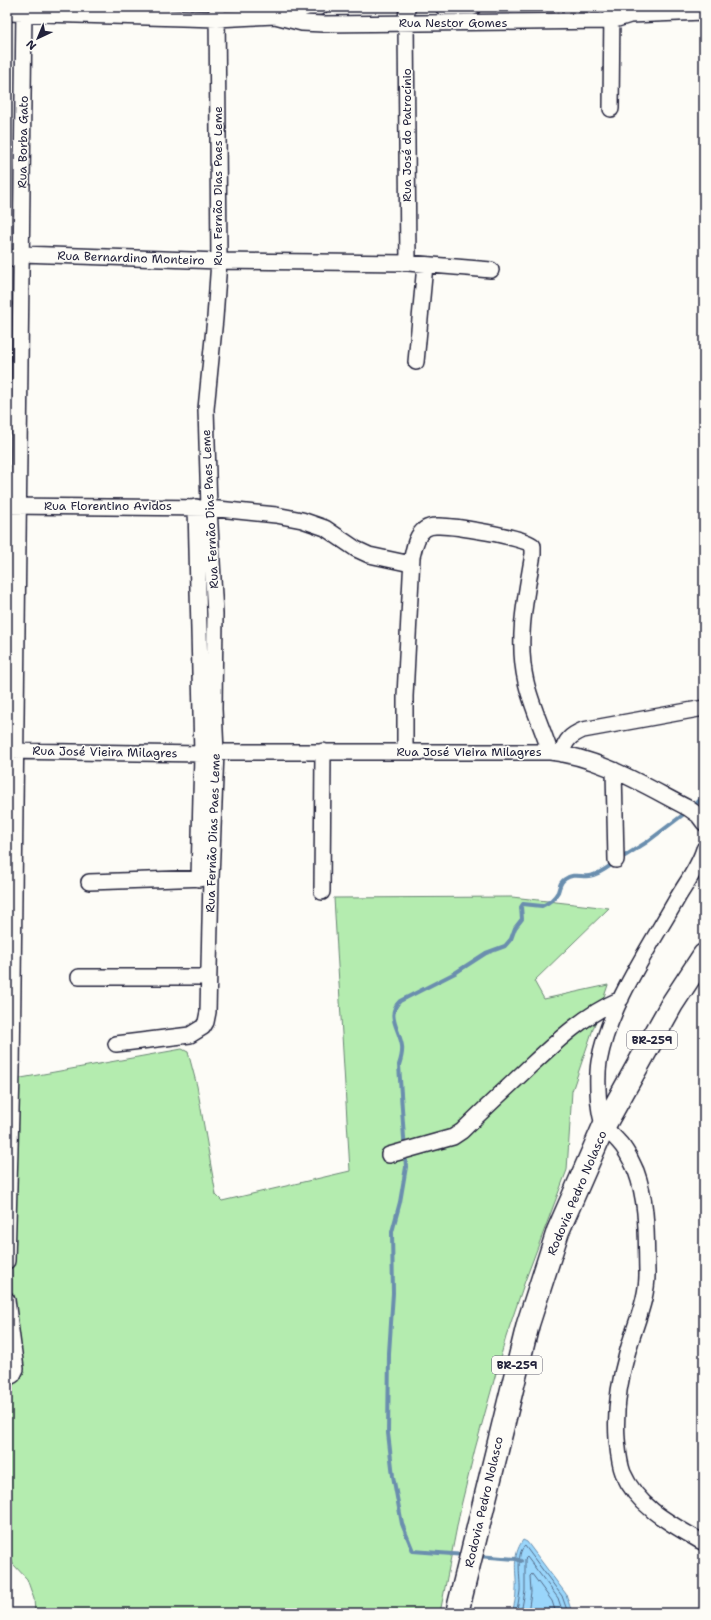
<svg xmlns="http://www.w3.org/2000/svg" width="711" height="1620" font-family="'Shantell Sans',sans-serif">
<rect width="100%" height="100%" fill="#fdfcf7"/>
<filter id="ink" filterUnits="userSpaceOnUse"><feTurbulence type="fractalNoise" baseFrequency=".025" numOctaves="2"/><feDisplacementMap in="SourceGraphic" scale="8" xChannelSelector="R" yChannelSelector="G"/><feConvolveMatrix kernelMatrix="1 2 1 2 8 2 1 2 1" color-interpolation-filters="sRGB"/></filter>
<g filter="url(#ink)">
<!-- green -->
<path fill="#b4ecaf" stroke="#6b8775" d="M512,897L609,908L534,981L544,999L608,985L572,1091L567,1170L525,1281L506,1337L475,1449L461,1506L440,1613H35L34,1599L27,1579L13,1564L7,1547V1532L11,1504L7,1482V1368L13,1367L10,1080L182,1049L188,1052L197,1086L216,1195L222,1201L350,1171L334,898Z"/>
<!-- water -->
<path fill="#9ad6fb" stroke="#6a8eae" d="M523,1540L527,1542L566,1594L572,1613H512C514,1606 516,1598 516,1590C517,1572 511,1557 523,1540Z"/>
<g fill="none" stroke-linecap="round" stroke-linejoin="round">
<!-- shore -->
<path stroke="#526a88" stroke-width="1" d="M516,1613C518,1606 519,1598 520,1591C521,1580 515,1553 525,1546L562,1596L568,1613
M521,1613L525,1591V1559L527,1557L558,1598L563,1613
M528,1613L531,1592L530,1576L532,1574L552,1601L556,1613"/>
<!-- stream -->
<path stroke="#6a8eae" stroke-width="4" d="M693,807L704,796
M620,859L647,842L688,811
M465,1555L413,1551L402,1524L393,1476L388,1433L389,1353L393,1293L392,1232L400,1202L406,1167L399,1065C401,1059 403,1053 402,1046C400,1030 385,1015 400,1001L455,973L486,953L505,946L511,939L515,928L522,919L521,907L523,904L542,906C549,903 554,899 558,892C560,886 560,882 565,879C573,873 581,877 589,876C598,875 607,868 614,863
M478,1556L516,1559L521,1561"/>
<defs>
<path id="minor" d="M407,7L406,22L408,263
M443,7H473
M7,13L217,19L275,16L308,7H320
M275,16L302,23L323,24L611,21L630,15L704,12
M611,109L612,7
M7,260L22,254L219,261L408,263L491,270
M416,362L425,265
M7,506L209,508L276,515L302,520L325,528L356,549L369,555L411,564
M196,507L202,754L199,879
M7,751L202,754
M216,752C328,751 439,752 550,752C599,757 645,786 688,808L698,815L704,823
M405,752V696L412,557C414,548 416,535 425,529C428,527 433,526 436,526C451,525 525,537 533,546V554C526,596 516,639 526,682C531,704 543,730 550,752
M562,754C565,740 571,735 583,730L704,708
M614,770L616,860
M704,849C699,866 687,882 678,897C650,947 609,1005 599,1062C597,1075 597,1116 605,1127C608,1132 614,1136 618,1141C626,1149 631,1160 636,1171C648,1203 646,1238 647,1271C648,1300 634,1326 627,1354C619,1382 615,1410 617,1439C618,1449 619,1463 623,1473C638,1508 673,1525 704,1543
M89,882L208,878
M322,892L323,751
M79,977H208
M116,1044L190,1035L203,1027L206,1022L208,1012L211,878L216,752L214,709L215,614L209,508L206,409L215,318L219,261L217,7
M389,1155L453,1137L462,1131C484,1109 506,1089 528,1068C557,1041 584,1015 621,999
M7,1261L12,1072L24,7
M7,1300L16,1369L13,1375L7,1378"/>
<path id="trunk" d="M457,1613L528,1324L558,1231L604,1126L672,1004L704,955"/>
</defs>
<!-- minor casing -->
<use href="#minor" stroke="#22223b" stroke-width="18"/>
<!-- trunk casing -->
<use href="#trunk" stroke="#22223b" stroke-width="25"/>
<!-- minor -->
<use href="#minor" stroke="#fdfcf7" stroke-width="15"/>
<!-- trunk -->
<use href="#trunk" stroke="#fdfcf7" stroke-width="22"/>
</g>
</g>
<g text-anchor="middle" stroke-width="3" stroke-linejoin="round" paint-order="stroke">
<!-- shield labels -->
<g fill="#fdfcf7" stroke="#646373" stroke-width="1">
<rect x="627" y="1031" width="50" height="18" rx="3"/>
<rect x="492" y="1356" width="50" height="18" rx="3"/>
</g>
<g font-size="11" font-weight="bold" fill="#22223b">
<text x="652" y="1044">BR-259</text>
<text x="517" y="1369">BR-259</text>
</g>
<!-- street labels -->
<g font-size="12" fill="#22223b" stroke="#fdfcf7">
<text x="453" y="27">Rua Nestor Gomes</text>
<text transform="translate(407 135) rotate(-90)" y="4">Rua José do Patrocínio</text>
<text transform="translate(23 142) rotate(-89)" y="4">Rua Borba Gato</text>
<text transform="translate(218 186) rotate(-90)" y="4">Rua Fernão Dias Paes Leme</text>
<text transform="translate(131 258) rotate(2)" y="4">Rua Bernardino Monteiro</text>
<text x="108" y="510">Rua Florentino Avidos</text>
<text transform="translate(210 509) rotate(-93)" y="4">Rua Fernão Dias Paes Leme</text>
<text transform="translate(105 752) rotate(1)" y="4">Rua José Vieira Milagres</text>
<text x="469" y="756">Rua José Vieira Milagres</text>
<text transform="translate(213 833) rotate(-88)" y="4">Rua Fernão Dias Paes Leme</text>
<text transform="translate(577 1193) rotate(-67)" y="4">Rodovia Pedro Nolasco</text>
<text transform="translate(484 1502) rotate(-77)" y="4">Rodovia Pedro Nolasco</text>
</g>
</g>
<!-- margin -->
<rect width="711" height="1620" fill="none" stroke="#fdfcf7" stroke-width="24"/>
<rect x="12" y="12" width="687" height="1596" fill="none" stroke="#22223b" stroke-width="1.5" filter="url(#ink)"/>
<!-- north arrow -->
<g transform="translate(38 38) rotate(224)" stroke="#fdfcf7" stroke-width="3" paint-order="stroke">
<path d="M0-3L7 15L0 10L-7 15Z" fill="#22223b"/>
<text y="-6" font-size="11" font-weight="bold" text-anchor="middle" fill="#22223b">N</text>
</g>
</svg>
